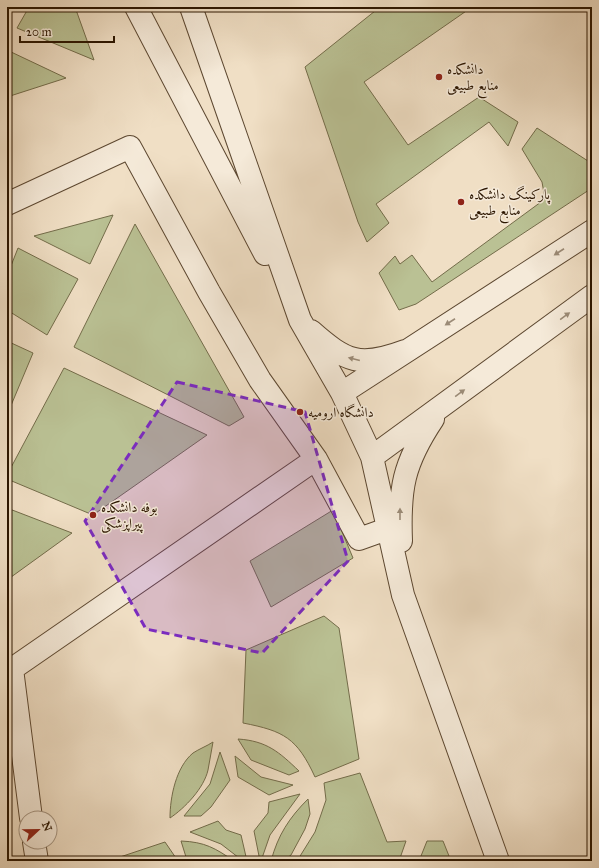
<svg xmlns="http://www.w3.org/2000/svg" width="599" height="868" font-family="'IM FELL Great Primer',Amiri,serif">
<rect width="100%" height="100%" fill="#f0dfc5"/>
<filter id="stains"><feTurbulence type="fractalNoise" baseFrequency=".005" numOctaves="4"/><feColorMatrix values="0 0 0 0 .2 0 0 0 0 .09 0 0 0 0 .02 0 0 0 .5 -.17"/></filter>
<radialGradient id="worn" r=".72"><stop offset=".6" stop-color="#630" stop-opacity="0"/><stop offset="1" stop-color="#630" stop-opacity=".3"/></radialGradient>
<!-- green -->
<path fill="#bac194" stroke="#736c4a" d="M29,7H75L94,60L17,28Z
M380,7H472L364,82L408,145L479,97L518,122L508,146L489,122L376,204L389,223L367,242L358,222L305,67Z
M9,51L66,78L7,97V55Z
M537,128L588,161L592,160V188L416,304L399,310L379,273L395,256L400,264L412,255L432,282L545,199L542,182L522,149Z
M113,215L90,264L34,236Z
M135,224L244,417L229,426L74,347Z
M18,248L78,279L47,335L7,310V276Z
M7,341L33,353L7,415Z
M64,368L207,435L93,515L7,479V475Z
M7,508L72,533L7,580Z
M333,510L353,558L271,607L250,561Z
M324,616L339,628L359,759L315,777C297,738 284,731 243,723L246,650Z
M238,739C267,741 279,752 299,771L289,775L251,760Z
M213,742C211,751 210,761 208,770C204,788 185,808 170,818C170,797 176,767 193,753C199,749 207,746 213,742Z
M220,752L230,780L211,807L201,816H184L210,784Z
M235,756L261,777L293,785L269,795L238,777Z
M360,773L387,842L406,841L399,861H297L315,832L326,800L324,783Z
M300,794L270,835L261,861H260L254,831L268,813L269,802Z
M308,799L310,814L305,829L291,855L283,861H271C278,835 289,818 308,799Z
M218,821L226,830L241,835L247,861H243L221,844L190,832Z
M181,841C205,842 215,848 234,861H193L186,857Z
M427,841H443L451,861H419Z
M165,842L178,861H108Z"/>
<g fill="none" stroke-linecap="round" stroke-linejoin="round">
<defs>
<path id="minor" d="M136,7L265,254
M191,7L300,320L342,393L372,457L403,595L498,861
M7,204L130,147L209,292L260,380L316,459L359,539L387,529
M311,331C346,362 360,368 405,351
M342,393L592,231
M372,457L592,296
M401,541C399,489 403,464 433,419
M31,818L12,669L316,459
M34,842L37,861"/>
</defs>
<!-- minor casing -->
<use href="#minor" stroke="#5d4831" stroke-width="24"/>
<!-- minor -->
<use href="#minor" stroke="#f5ead9" stroke-width="22"/>
</g>
<!-- one-way arrows -->
<defs><path id="oneway-solid" d="M-6-.8H1V-3.2L6.5 0L1 3.2V.8H-6Z"/></defs>
<g fill="#9b8b77">
<use href="#oneway-solid" transform="translate(559 252) rotate(147)"/>
<use href="#oneway-solid" transform="translate(565 316) rotate(-36)"/>
<use href="#oneway-solid" transform="translate(450 322) rotate(147)"/>
<use href="#oneway-solid" transform="translate(354 359) rotate(-166)"/>
<use href="#oneway-solid" transform="translate(460 393) rotate(-36)"/>
<use href="#oneway-solid" transform="translate(400 514) rotate(-90)"/>
</g>
<!-- marked area -->
<path fill="#7b2cbf" fill-opacity="0.2" stroke="#7b2cbf" stroke-width="3" stroke-dasharray="8 5" stroke-linejoin="round" d="M177,382L305,412L348,561L262,653L146,629L85,521Z"/>
<!-- markers -->
<g fill="#8f2418" stroke="#f5ead9" stroke-width="1.5">
<circle cx="439" cy="77" r="4"/>
<circle cx="461" cy="202" r="4"/>
<circle cx="300" cy="412" r="4"/>
<circle cx="93" cy="515" r="4"/>
</g>
<g text-anchor="middle" stroke-width="3" stroke-linejoin="round" paint-order="stroke">
<!-- poi labels -->
<g font-size="14" fill="#2c1600" stroke="#f5ead9" text-anchor="start">
<text x="447" y="74">دانشکده<tspan x="447" dy="16">منابع طبیعی</tspan></text>
<text x="469" y="199">پارکینگ دانشکده<tspan x="469" dy="16">منابع طبیعی</tspan></text>
<text x="308" y="417">دانشگاه ارومیه</text>
<text x="101" y="512">بوفه دانشکده<tspan x="101" dy="16">پیراپزشکی</tspan></text>
</g>
</g>
<!-- margin -->
<rect width="599" height="868" fill="none" stroke="#f0dfc5" stroke-width="24"/>
<rect x="8" y="8" width="583" height="852" fill="none" stroke="#2c1600" stroke-width="2"/>
<rect x="12" y="12" width="575" height="844" fill="none" stroke="#2c1600"/>
<!-- north arrow -->
<g transform="translate(38 830) rotate(68)"><circle r="19" fill="#f5ead9" stroke="#a59582"/>
<path d="M0-3L7 15L0 10L-7 15Z" fill="#8f2418"/>
<text y="-6" font-size="11" font-weight="bold" text-anchor="middle" fill="#2c1600">N</text>
</g>
<!-- scale -->
<path d="M20 36v6h94v-6" fill="none" stroke="#2c1600" stroke-width="2"/>
<text x="26" y="36" font-size="12" fill="#2c1600" stroke="#f5ead9" stroke-width="3" paint-order="stroke">20 m</text>
<rect width="100%" height="100%" filter="url(#stains)"/>
<rect width="100%" height="100%" fill="url(#worn)"/>
</svg>
